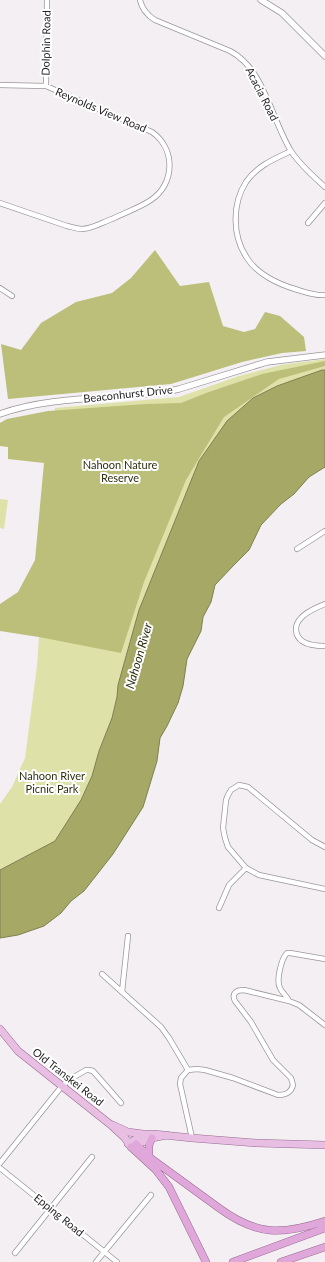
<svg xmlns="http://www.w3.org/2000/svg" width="325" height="1262" font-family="Lato,sans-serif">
<rect width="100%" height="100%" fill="#f3eff2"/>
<!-- green -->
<path fill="#dee2a8" d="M325,359V370H322L199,461L139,610L118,685L117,697L112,718L99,751L92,776L81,800L55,842L0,870V804L12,787L25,758L37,666L55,408L179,397L239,376L281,365Z
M0,499L8,500L4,529L0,528Z"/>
<!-- forest -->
<path fill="#bbbf7a" d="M155,250L180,286L209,282L223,326L244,332L255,329L265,312L280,316L304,337L306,351L282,353L242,362L171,384L8,399L1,344L21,350L41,323L76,302L112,293L131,278Z
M325,361V366L279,379L224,417L186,480L144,582L121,653L39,637L0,631V604L18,592L35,560L44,463L8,459V447L0,446V423L7,419L48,411L145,404L181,403L206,393L262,374Z"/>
<!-- water -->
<path fill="#a6a965" stroke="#7e8051" d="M322,370H325V467L309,477L294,494L281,504L261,525L249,550L233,566L215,585L211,602L203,617L201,631L187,659L183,686L178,703L167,726L160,738L157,761L143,807L113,854L84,891L71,901L61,913L44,926L18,935L0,938V870L55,841L81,800L92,776L99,751L112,718L117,697L118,685L139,610L199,461L227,421L253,398L277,386Z"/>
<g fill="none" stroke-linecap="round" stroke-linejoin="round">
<defs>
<path id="minor" d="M140,0C142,9 147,15 155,20L230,51C264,68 272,121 291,151C300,165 313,176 325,187
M0,85L46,86L152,132C176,149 175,184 151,200C139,208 124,213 112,219C103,222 92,229 82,229C77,229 72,227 67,226L0,203
M46,86L47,0
M291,151C274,159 257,166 246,182C232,204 232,236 247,258C257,274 278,284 295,289C305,292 315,296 325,295
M308,223L325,203
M0,288L12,296
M297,549L325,531
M325,604C316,608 307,611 301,618C298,621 296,625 296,629C296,644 314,646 325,646
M325,847L312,840L248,787L239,785L231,790L228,795L226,800L223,828L225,838L228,847L246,868L259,875L325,889
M219,908L229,885L246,868
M325,959L290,953H287C281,959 276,981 280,988C282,993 287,996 289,1001L299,1005L325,1025
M102,974L161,1027L169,1038L188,1070
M122,992L128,936
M192,1138L180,1084L181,1078L188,1070L197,1069L205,1070L233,1078L278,1095C286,1095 291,1093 293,1085L291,1078L273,1060L251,1022L235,1001C231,993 237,990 244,990L289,1001
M0,1163L62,1086L69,1080L86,1070H89L93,1071L121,1103
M0,1168L117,1262
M15,1253L92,1157
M96,1262L151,1195"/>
<path id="tertiary" d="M261,0L282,13L325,56
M0,414C50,396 112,399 165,392L179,389L267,362L325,355"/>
<path id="primary" d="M0,1029L18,1051L111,1125L125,1138L131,1147L152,1138L167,1135
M113,1125L128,1132L143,1134
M128,1144L144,1134H154L192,1138L257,1143L325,1145"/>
<path id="trunk" d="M136,1144L149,1157L219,1208C257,1236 282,1235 325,1221
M131,1147L156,1170L169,1187L206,1262
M149,1157V1145L152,1138
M233,1262L325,1228
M281,1262L325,1247"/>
</defs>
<!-- minor casing -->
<use href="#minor" stroke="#9a969a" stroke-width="6"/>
<!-- tertiary casing -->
<use href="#tertiary" stroke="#9a969a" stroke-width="7"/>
<!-- primary casing -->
<use href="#primary" stroke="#996a93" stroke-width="8"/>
<!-- trunk casing -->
<use href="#trunk" stroke="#996a93" stroke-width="8"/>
<!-- minor -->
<use href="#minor" stroke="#fff" stroke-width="4.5"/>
<!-- tertiary -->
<use href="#tertiary" stroke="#fff" stroke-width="5.5"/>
<!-- primary -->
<use href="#primary" stroke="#e8bee3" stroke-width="7"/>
<!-- trunk -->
<use href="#trunk" stroke="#e0a8da" stroke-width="7"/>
</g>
<g text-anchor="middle" stroke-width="4" stroke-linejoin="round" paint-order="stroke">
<!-- street labels -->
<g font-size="11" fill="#211f21" stroke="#fff">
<text transform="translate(46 43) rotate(-89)" y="4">Dolphin Road</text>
<text transform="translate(262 94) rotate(63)" y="4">Acacia Road</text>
<text transform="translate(101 110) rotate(23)" y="4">Reynolds View Road</text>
<text transform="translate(128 394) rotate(-6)" y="4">Beaconhurst Drive</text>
<text transform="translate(68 1077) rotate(38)" y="4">Old Transkei Road</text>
<text transform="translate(59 1215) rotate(39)" y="4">Epping Road</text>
</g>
<!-- park labels -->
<g font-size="11" fill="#2f3011" stroke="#fff">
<text x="120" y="469">Nahoon Nature<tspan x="120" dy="13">Reserve</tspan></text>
<text x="52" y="780">Nahoon River<tspan x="52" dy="13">Picnic Park</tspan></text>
</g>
<!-- water labels -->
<g font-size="12" font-style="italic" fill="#2b2c0d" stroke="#fff">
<text transform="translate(139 656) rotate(-74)" y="4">Nahoon River</text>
</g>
</g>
</svg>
